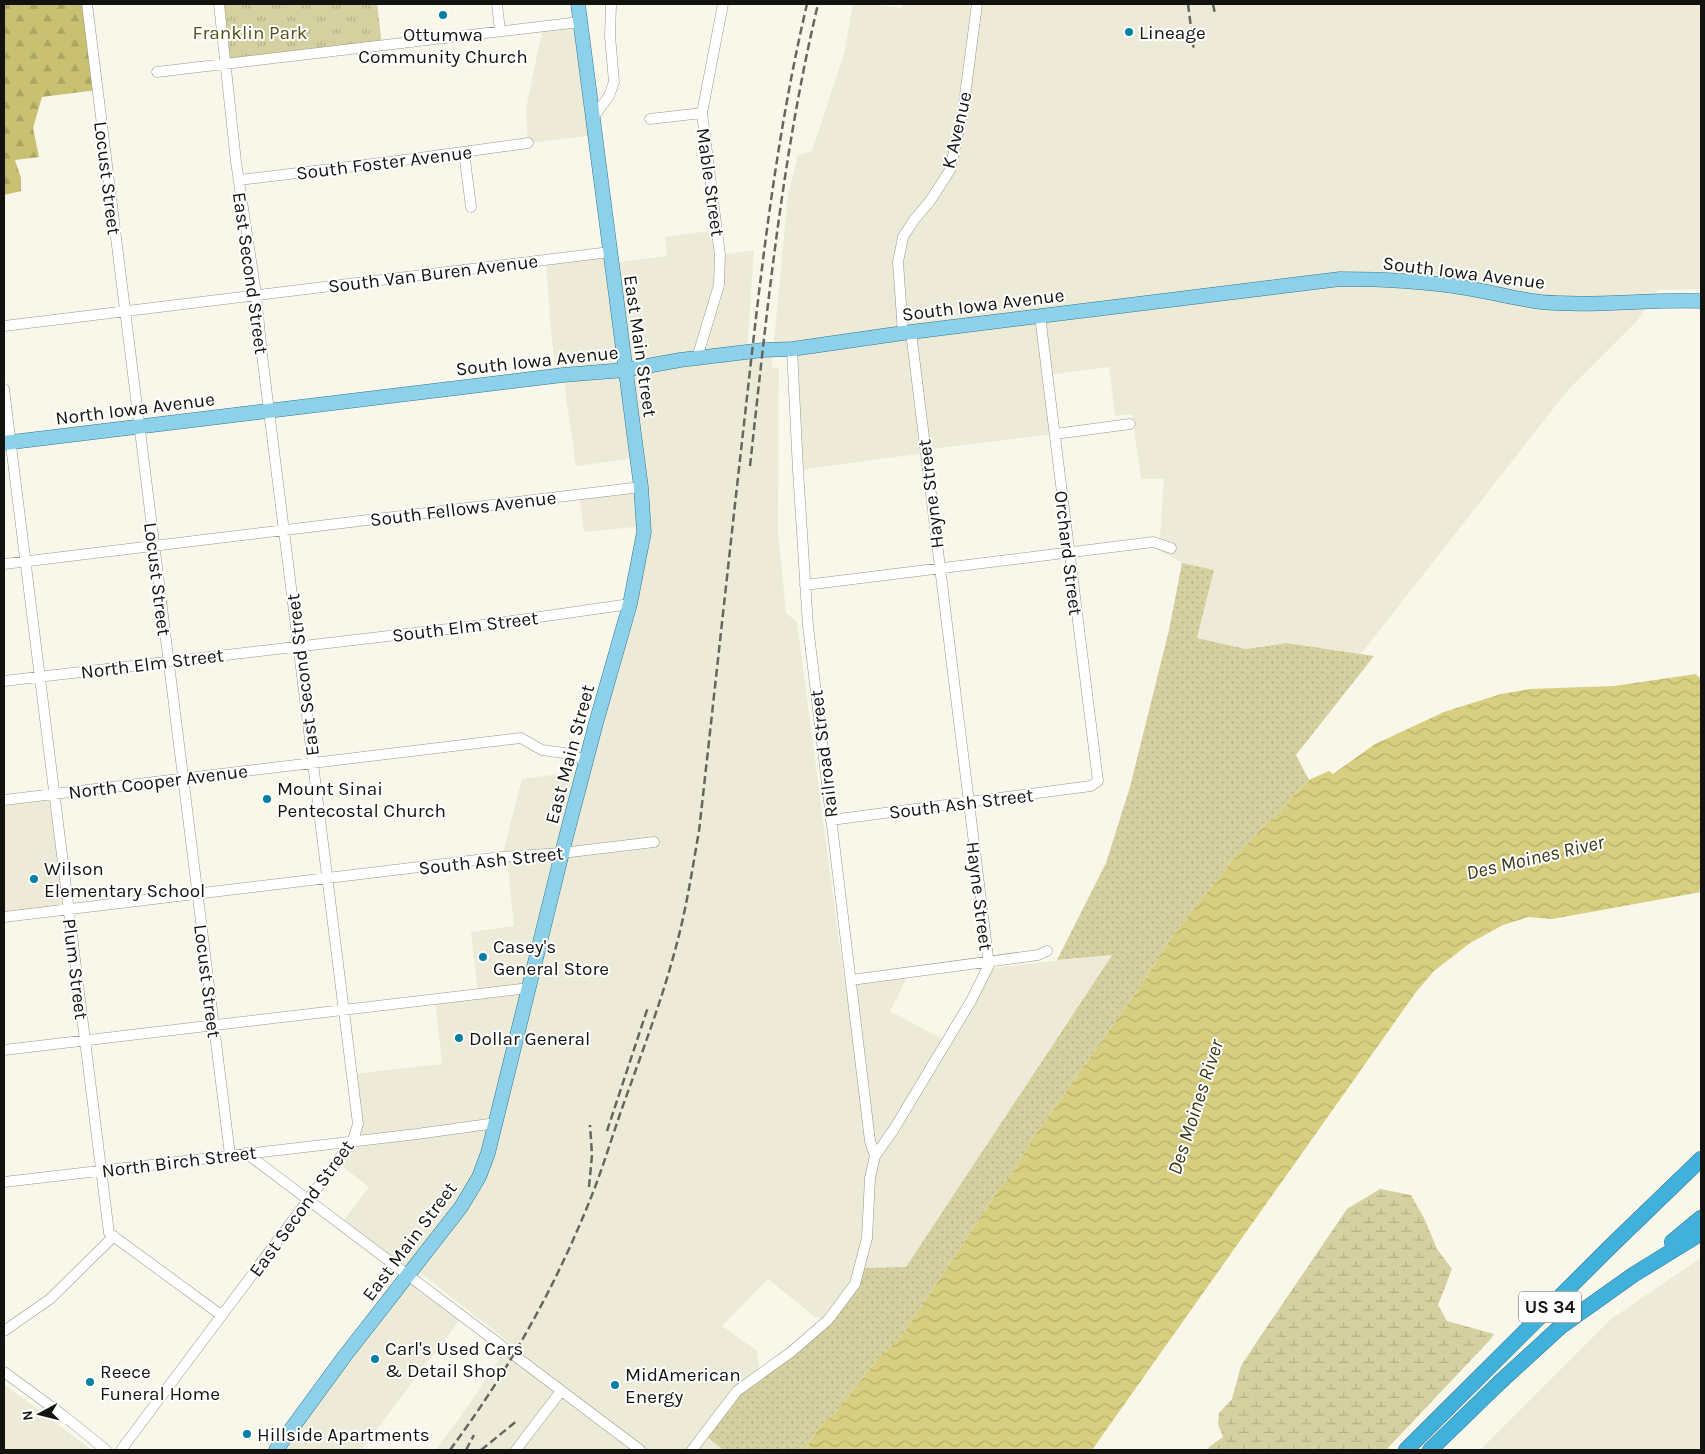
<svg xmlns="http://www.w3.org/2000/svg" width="1705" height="1454" font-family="Karla,sans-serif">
<defs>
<pattern id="grass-dots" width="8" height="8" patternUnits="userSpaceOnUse" patternTransform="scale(1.25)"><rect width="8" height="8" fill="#d5d0a0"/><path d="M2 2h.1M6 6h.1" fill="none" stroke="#b6b289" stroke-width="1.8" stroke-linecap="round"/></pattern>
<pattern id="forest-firs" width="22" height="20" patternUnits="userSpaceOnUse" patternTransform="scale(1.25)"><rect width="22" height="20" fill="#c9c071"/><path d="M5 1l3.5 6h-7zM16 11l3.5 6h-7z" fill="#aca461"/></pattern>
<pattern id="wetland-marsh" width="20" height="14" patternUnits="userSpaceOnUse" patternTransform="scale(1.25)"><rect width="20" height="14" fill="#d5d0a0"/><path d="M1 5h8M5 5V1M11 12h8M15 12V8" fill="none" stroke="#b6b289"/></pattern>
<pattern id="park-tufts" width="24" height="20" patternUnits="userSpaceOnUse" patternTransform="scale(1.25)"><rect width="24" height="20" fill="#d5d0a0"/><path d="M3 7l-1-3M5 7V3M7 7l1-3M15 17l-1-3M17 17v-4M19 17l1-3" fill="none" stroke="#b6b289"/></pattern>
<pattern id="water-waves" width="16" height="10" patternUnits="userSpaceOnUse" patternTransform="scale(1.25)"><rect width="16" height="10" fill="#d7ce7f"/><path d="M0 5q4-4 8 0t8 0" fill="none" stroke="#b8b06d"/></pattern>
</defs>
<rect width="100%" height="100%" fill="#f8f7ea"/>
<!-- built -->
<path fill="#edebd8" d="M853,4H871L901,8L902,4H1701V289L1658,290L1638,320L1568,390L1361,654L1287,643L1246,649L1197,638L1214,571L1182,563L1159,550L1164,479H1141L1132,414L1115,416L1109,367L1048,375L1055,434L931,449L925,453L798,470L792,349L773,350L772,368L779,367L778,531L786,613L797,622L845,986L907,978L890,1011L946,1041L987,969L1112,954L906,1267L860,1268L828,1320L815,1317L768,1279L722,1326L757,1351L760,1374L703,1435L723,1450H436L470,1403L510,1343L419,1272L487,1177L651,526L619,283L637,458L576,466L563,375H556L550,320L546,260L610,252L611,263L667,256L665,237L717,230L721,255L754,250L747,352L773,350L788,195L798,155L812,151L844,54Z
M580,22L595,135L528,143L526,109L543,26Z
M641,487L644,526L584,532L579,494Z
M583,771L479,1177L407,1275L462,1317L361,1450H276L406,1276L340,1225L369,1187L337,1162L353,1140L352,1074L442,1064L435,1000L478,994L471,932L514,926L507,857H502L522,779Z
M54,794L68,910L4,917V800Z
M1701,1258V1450H1480L1611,1319Z
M4,1384L92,1450H4Z"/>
<!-- grass -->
<path fill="url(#grass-dots)" d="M1182,563L1214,570L1197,638L1246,649L1287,643L1374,656L1296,755L1309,780L1293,796L1283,809L1269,821L1238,853L1174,934L1142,984L1033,1138L1012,1174L1000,1188L903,1334L875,1362L836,1412L821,1425L805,1450H723L703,1434L737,1391L828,1320L860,1268L906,1267L1112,955L1057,960L1106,863L1130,787L1169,630Z"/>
<!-- forest -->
<path fill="url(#forest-firs)" d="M4,4H87L97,90L42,97L33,128L39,157L15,160L21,178V191L4,195Z"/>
<!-- wetland -->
<path fill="url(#wetland-marsh)" d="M1380,1189L1411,1195L1425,1220L1437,1249L1452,1269L1438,1305L1447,1321L1494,1334L1489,1341L1386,1450H1208L1209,1447L1223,1437L1218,1424L1219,1413L1232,1399L1241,1366L1260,1337L1347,1209Z"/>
<!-- park -->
<path fill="url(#park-tufts)" d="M219,4H377L382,45L225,63Z"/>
<!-- water -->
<path fill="url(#water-waves)" d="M1696,674L1698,677L1701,676V892L1552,919L1528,917L1503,925L1470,943L1434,971L1416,992L1092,1450H805L821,1425L836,1412L875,1362L903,1334L1000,1188L1012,1174L1033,1138L1142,984L1174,934L1238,853L1269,821L1283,809L1293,796L1309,780L1329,771L1333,774L1375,744L1386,739L1444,712L1501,694L1530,689L1614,686Z"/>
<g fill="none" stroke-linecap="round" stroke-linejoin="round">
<defs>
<path id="minor" d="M87,4L230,1155
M497,4L500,31
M157,72L580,22
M592,119L609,96L614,82L610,36L611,4
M650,119L702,113
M464,152L471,207
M239,180L397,161L528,143
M4,326L610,252
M903,333L898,262L903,237L914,220L930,201L950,170L963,111L977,4
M792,349L798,470L808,626L870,1141L875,1156
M697,358L719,285L720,255L702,113L723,4
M4,389L109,1233L221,1315
M1055,434L1130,424
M4,564L641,487
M805,585L1153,542L1171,548
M4,681L491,624L630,604
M4,800L521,738L542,750L564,753L586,760
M831,820L1091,786L1098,781L1040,316
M4,917L502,857L562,853L654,842
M851,980L1038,955L1047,951
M4,1050L529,988
M246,1153L640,1450
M4,1182L417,1134L496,1123
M4,1331L50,1299L114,1236
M4,1372L64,1416L106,1450
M121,1450L353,1140L358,1124L262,355L256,294L236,162L219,4
M516,1450L561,1391
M692,1450L737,1391L791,1352L828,1320L855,1284L867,1238L870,1178L875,1156L894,1129L971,1001L989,965L911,332"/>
<path id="major" d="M4,443L563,375L625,370L680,360L763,350L792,349L903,333L1340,279C1383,279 1423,281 1466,288C1491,292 1516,299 1541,302C1594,307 1648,299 1701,301
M276,1450L344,1357L461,1207L479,1177L488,1153L565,841L596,723L630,604L644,532L641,487L578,4"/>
<path id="highway" d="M1672,1242L1701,1218
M1406,1450L1613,1244L1701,1159
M1430,1450L1499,1383L1560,1327L1633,1275L1701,1233"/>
</defs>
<!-- minor casing -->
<use href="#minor" stroke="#98978c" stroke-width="11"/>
<!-- major casing -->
<use href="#major" stroke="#317993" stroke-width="15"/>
<!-- highway casing -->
<use href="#highway" stroke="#317993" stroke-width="16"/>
<!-- minor -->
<use href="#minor" stroke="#fff" stroke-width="10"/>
<!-- major -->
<use href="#major" stroke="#8dd0e9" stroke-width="14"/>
<!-- highway -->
<use href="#highway" stroke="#41b0db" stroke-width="15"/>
<!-- rail -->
<path stroke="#66665f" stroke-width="2.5" stroke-dasharray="8 4" stroke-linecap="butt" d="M1188,4L1194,51
M1213,4L1215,14
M750,466C767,311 782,156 818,4
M607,1131L648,1007
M589,1187L592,1155L590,1125
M450,1450C507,1373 554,1290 590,1200C603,1168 613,1133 625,1100C645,1044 666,989 680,931C688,898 693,865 699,831C715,689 730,547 746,406C761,271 776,136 807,4
M466,1450L474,1435
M481,1450L518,1420"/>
</g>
<!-- markers -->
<g fill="#017fa4" stroke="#fff" stroke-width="2">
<circle cx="443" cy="15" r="5"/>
<circle cx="1129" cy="32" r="5"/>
<circle cx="267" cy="799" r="5"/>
<circle cx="34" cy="879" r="5"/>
<circle cx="483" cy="957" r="5"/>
<circle cx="459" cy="1038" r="5"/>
<circle cx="375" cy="1359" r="5"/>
<circle cx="90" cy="1382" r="5"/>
<circle cx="615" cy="1385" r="5"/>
<circle cx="247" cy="1434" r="5"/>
</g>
<g text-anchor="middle" stroke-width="4" stroke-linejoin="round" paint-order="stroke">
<!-- shield labels -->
<rect fill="#fff" stroke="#595956" stroke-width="1" x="1519" y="1291.5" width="62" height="31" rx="4"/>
<g font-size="18" font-weight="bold" fill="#12120e">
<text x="1550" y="1313">US 34</text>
</g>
<!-- park labels -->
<g font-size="19" fill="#564f13" stroke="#fff">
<text x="250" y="39">Franklin Park</text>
</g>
<!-- poi labels -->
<g font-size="19" fill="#12120e" stroke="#fff" text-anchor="start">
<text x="1139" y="39">Lineage</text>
<text x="443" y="41" text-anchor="middle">Ottumwa<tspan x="443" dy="22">Community Church</tspan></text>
<text x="277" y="795">Mount Sinai<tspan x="277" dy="22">Pentecostal Church</tspan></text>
<text x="44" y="875">Wilson<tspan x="44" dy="22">Elementary School</tspan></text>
<text x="493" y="953">Casey's<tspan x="493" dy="22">General Store</tspan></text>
<text x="469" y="1045">Dollar General</text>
<text x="385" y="1355">Carl's Used Cars<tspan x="385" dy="22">&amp; Detail Shop</tspan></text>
<text x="100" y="1378">Reece<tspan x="100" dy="22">Funeral Home</tspan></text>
<text x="625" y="1381">MidAmerican<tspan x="625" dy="22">Energy</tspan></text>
<text x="257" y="1441">Hillside Apartments</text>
</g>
<!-- street labels -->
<g font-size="19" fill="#12120e" stroke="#fff">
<text transform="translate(956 130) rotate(-77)" y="7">K Avenue</text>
<text transform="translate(384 162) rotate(-7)" y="7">South Foster Avenue</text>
<text transform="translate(108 178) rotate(83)" y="7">Locust Street</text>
<text transform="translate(711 182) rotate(82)" y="7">Mable Street</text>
<text transform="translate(1464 272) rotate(7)" y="7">South Iowa Avenue</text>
<text transform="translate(251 273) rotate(82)" y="7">East Second Street</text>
<text transform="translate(433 273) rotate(-7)" y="7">South Van Buren Avenue</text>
<text transform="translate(983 304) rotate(-7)" y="7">South Iowa Avenue</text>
<text transform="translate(641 346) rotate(82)" y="7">East Main Street</text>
<text transform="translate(537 360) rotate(-6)" y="7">South Iowa Avenue</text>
<text transform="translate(135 408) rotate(-7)" y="7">North Iowa Avenue</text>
<text transform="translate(930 494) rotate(-97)" y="7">Hayne Street</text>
<text transform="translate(463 508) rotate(-7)" y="7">South Fellows Avenue</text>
<text transform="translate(1069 553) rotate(83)" y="7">Orchard Street</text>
<text transform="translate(158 579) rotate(83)" y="7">Locust Street</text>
<text transform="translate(465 626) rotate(-7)" y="7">South Elm Street</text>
<text transform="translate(152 663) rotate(-7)" y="7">North Elm Street</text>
<text transform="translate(302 675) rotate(-97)" y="7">East Second Street</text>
<text transform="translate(569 754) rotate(-75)" y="7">East Main Street</text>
<text transform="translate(823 754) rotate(-97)" y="7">Railroad Street</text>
<text transform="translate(158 781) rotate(-7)" y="7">North Cooper Avenue</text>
<text transform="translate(961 803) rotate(-7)" y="7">South Ash Street</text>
<text transform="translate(491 860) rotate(-6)" y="7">South Ash Street</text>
<text transform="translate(980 896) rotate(83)" y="7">Hayne Street</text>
<text transform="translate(76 969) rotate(83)" y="7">Plum Street</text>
<text transform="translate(208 981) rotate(83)" y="7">Locust Street</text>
<text transform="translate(179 1161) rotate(-7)" y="7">North Birch Street</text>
<text transform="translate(301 1208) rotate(-54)" y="7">East Second Street</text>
<text transform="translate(409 1241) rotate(-53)" y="7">East Main Street</text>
</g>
<!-- water labels -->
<g font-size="20" font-style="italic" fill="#393512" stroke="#fff">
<text transform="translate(1535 857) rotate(-13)" y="7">Des Moines River</text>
<text transform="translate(1195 1107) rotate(-72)" y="7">Des Moines River</text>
</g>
</g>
<!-- border -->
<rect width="1705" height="1454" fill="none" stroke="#12120e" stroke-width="10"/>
<!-- north arrow -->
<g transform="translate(40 1414) rotate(263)" stroke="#ffffff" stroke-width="4" paint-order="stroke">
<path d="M0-4L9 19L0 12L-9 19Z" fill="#12120e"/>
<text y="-8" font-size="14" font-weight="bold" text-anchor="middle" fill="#12120e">N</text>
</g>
</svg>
